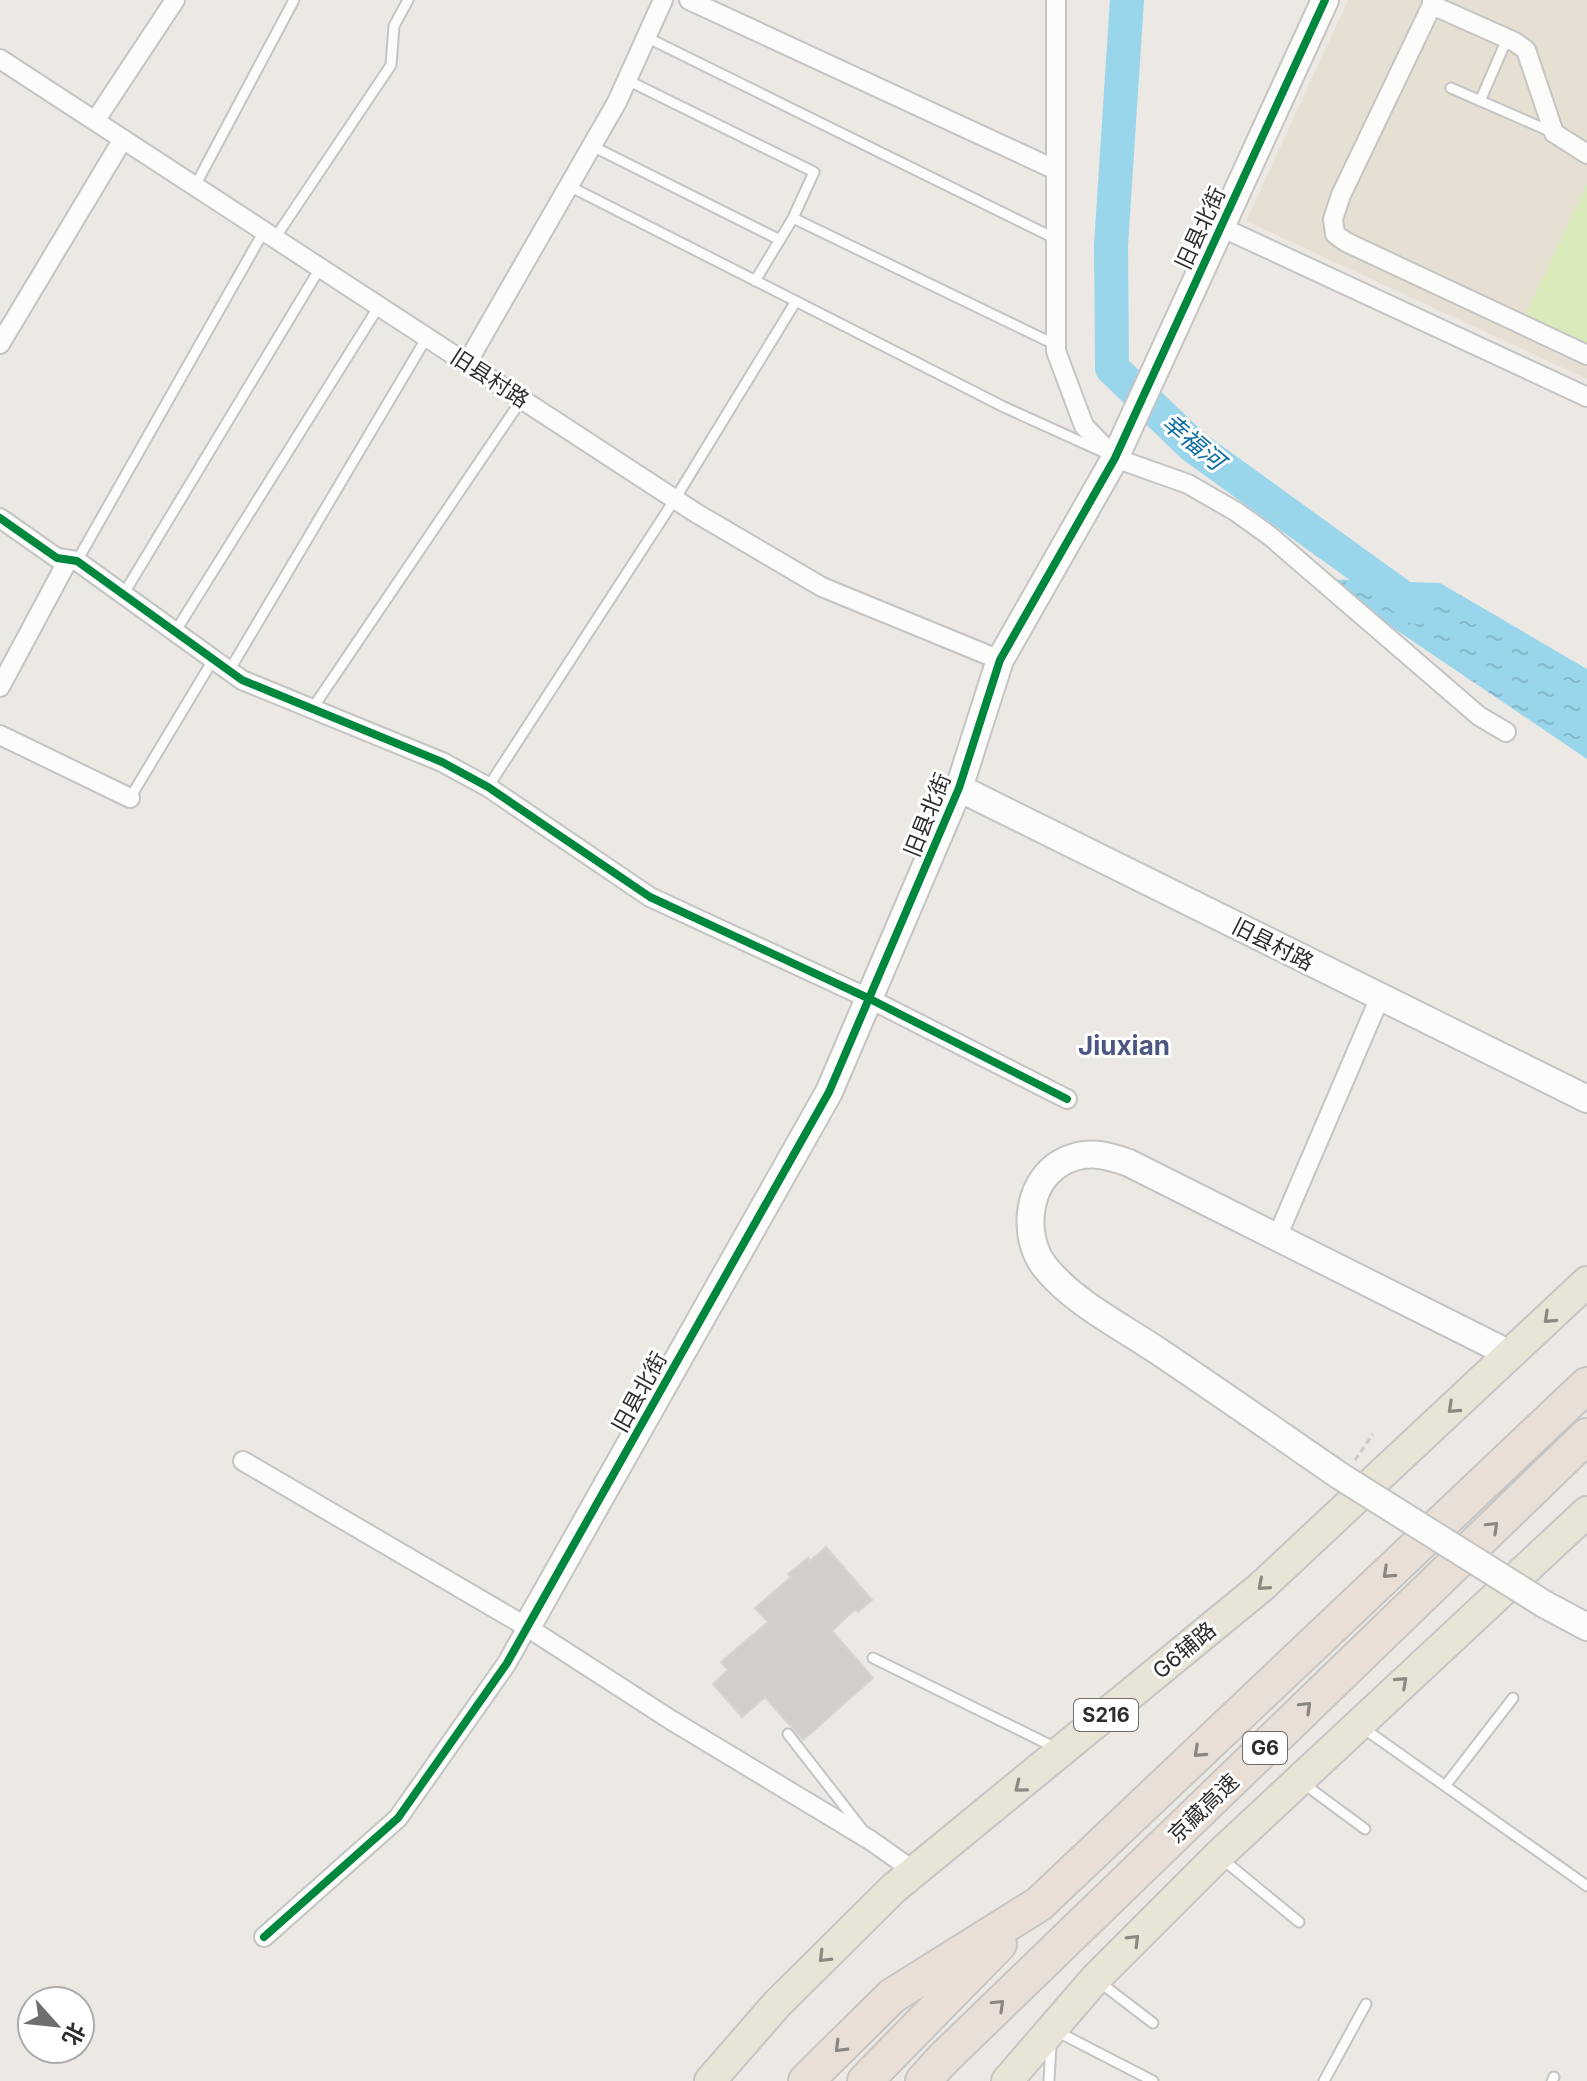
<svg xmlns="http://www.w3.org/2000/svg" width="1587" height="2081" font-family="Inter,'Noto Sans SC',sans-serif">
<defs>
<pattern id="water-ripples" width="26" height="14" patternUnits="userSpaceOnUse" patternTransform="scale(2)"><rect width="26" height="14" fill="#99d6ec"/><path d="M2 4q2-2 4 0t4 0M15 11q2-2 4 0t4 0" fill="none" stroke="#84b8cb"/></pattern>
</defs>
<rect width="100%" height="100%" fill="#ece8e4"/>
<!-- education -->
<path fill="#e6e0d3" d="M1348,0H1587V379L1246,221Z"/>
<!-- pitch -->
<path fill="#d9eabb" d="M1587,184V345L1525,316Z"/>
<!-- water -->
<path fill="url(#water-ripples)" d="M1321,579L1440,583L1587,669V759Z"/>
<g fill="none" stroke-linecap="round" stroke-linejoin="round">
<!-- river -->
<path stroke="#99d6ec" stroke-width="34" d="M1127,0L1111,245L1112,368L1193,446L1416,607"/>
</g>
<!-- building -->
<path fill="#d1cecb" stroke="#d7d4d0" stroke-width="2" d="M826,1547L872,1600L858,1612L855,1609L832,1631L873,1678L803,1740L765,1697L742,1717L713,1684L728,1670L721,1662L768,1622L755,1608L791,1577L788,1574L808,1558L810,1561Z"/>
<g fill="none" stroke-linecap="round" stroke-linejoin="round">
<defs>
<path id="lane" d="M646,37L1056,239
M627,80L814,172L793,218L1056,345
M1451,88L1554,133
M1480,101L1507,39
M592,146L780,240
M195,186L294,0
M569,186L1004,407L1101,451
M275,238L391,65L394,26L408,0
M755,281L793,218
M77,561L264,231
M123,595L320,268
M175,632L379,306
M229,671L427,337
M312,709L522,399
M488,787L675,499L796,301
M130,798L213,660
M873,1658L1056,1748
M1363,1728L1587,1886
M788,1734L862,1829
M1304,1784L1365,1829
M1445,1786L1513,1698
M1221,1858L1299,1922
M1098,1981L1153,2023
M1058,2032L1153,2081
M1049,2081L1051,2044
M1324,2081L1366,2004
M1552,2081L1554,2077"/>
<path id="street" d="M689,0L1056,170
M1056,0V351L1084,426L1115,458L1188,484L1235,511L1270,536L1479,716L1506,732
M1432,0V5L1341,195L1333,219L1335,234L1346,242L1587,355
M1432,5L1515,42L1526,50L1554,133L1587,154
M0,59L696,513L822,587L1000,660
M95,121L175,0
M1221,227L1587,397
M0,344L123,139
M467,363L617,102L663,0
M0,518L57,558L77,561L242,680L442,762L488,787L650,897L870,999L1067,1099
M0,687L68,560
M0,735L130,798
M1277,1237L1380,997
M243,1461L527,1627L671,1720L870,1840L914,1871
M264,1937L398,1818L507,1663L527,1627"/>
<path id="secondary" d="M959,788L1587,1099
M1340,1476C1279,1434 1219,1392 1158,1351C1121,1326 1074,1303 1045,1267C1022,1238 1026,1185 1059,1164C1082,1149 1105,1154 1129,1163L1510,1354
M1544,1604L1587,1627
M527,1627L829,1092L959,788L1000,660L1115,458L1325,0"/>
<path id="primary" d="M710,2081L777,2004L894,1888L1261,1587L1587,1282
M1007,2081L1096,1978L1218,1856L1587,1512"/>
<path id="highway" d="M806,2081L892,1996L1039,1904L1587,1385
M865,2081L999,1944
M923,2081L943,2059L1587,1436"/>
</defs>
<!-- lane casing -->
<use href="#lane" stroke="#c5c4c5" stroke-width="13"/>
<!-- street casing -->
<use href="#street" stroke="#c5c4c5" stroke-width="22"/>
<!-- secondary casing -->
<use href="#secondary" stroke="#c5c4c5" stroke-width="30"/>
<!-- primary casing -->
<use href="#primary" stroke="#c6c5c4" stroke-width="34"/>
<!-- highway casing -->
<use href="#highway" stroke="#c6c5c4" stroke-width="38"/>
<!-- path -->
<path stroke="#c9c9c8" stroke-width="3" stroke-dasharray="6 4" stroke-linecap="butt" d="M1355,1460L1373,1434"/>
<!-- lane -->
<use href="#lane" stroke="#fcfcfb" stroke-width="9"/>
<!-- street -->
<use href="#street" stroke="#fcfcfb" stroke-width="18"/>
<!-- secondary -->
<use href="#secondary" stroke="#fcfcfb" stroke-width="26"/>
<!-- primary -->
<use href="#primary" stroke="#e8e4d6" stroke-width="30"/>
<!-- highway -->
<use href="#highway" stroke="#eadfd6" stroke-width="34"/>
<defs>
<path id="secondary-bridge" d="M1340,1476L1544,1604"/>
</defs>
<!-- secondary-bridge casing -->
<use href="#secondary-bridge" stroke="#c5c4c5" stroke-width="30" stroke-linecap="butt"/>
<!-- secondary-bridge -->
<use href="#secondary-bridge" stroke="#fcfcfb" stroke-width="26"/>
<defs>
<path id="cycleway" d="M0,518L57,558L77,561L242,680L442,762L488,787L650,897L870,999L1067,1099
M264,1937L398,1818L507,1663L829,1092L959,788L1000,660L1115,458L1325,0"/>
</defs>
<!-- cycleway casing -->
<use href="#cycleway" stroke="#fff" stroke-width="13"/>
<!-- cycleway -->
<use href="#cycleway" stroke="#00873e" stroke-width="8"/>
</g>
<!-- one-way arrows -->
<defs><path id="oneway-chevron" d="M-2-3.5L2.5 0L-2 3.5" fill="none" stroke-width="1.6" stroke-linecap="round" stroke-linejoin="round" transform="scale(2)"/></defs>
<g stroke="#8b8982">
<use href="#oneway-chevron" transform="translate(1549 1318) rotate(137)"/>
<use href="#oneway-chevron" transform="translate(1453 1408) rotate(137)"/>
<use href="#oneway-chevron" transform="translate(1263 1585) rotate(139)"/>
<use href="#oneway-chevron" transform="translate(1402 1682) rotate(-43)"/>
<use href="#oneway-chevron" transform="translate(1020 1787) rotate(141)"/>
<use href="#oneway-chevron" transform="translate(1134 1940) rotate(-45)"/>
<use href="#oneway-chevron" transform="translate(824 1957) rotate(135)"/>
</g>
<g stroke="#8c8682">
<use href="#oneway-chevron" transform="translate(1493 1527) rotate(-44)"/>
<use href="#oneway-chevron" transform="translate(1388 1573) rotate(137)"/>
<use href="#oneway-chevron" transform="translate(1306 1707) rotate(-44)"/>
<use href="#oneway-chevron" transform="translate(1199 1752) rotate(137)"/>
<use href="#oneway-chevron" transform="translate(999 2005) rotate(-44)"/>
<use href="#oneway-chevron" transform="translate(840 2047) rotate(135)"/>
</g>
<g text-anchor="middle" stroke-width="6" stroke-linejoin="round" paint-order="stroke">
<!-- shield labels -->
<g fill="#fff" stroke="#6d6d6d" stroke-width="2">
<rect x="1074" y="1699" width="64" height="32" rx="6"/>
<rect x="1243" y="1732" width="44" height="32" rx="6"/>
</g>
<g font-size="20" font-weight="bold" fill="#2e2e2e">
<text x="1106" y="1722">S216</text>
<text x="1265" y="1755">G6</text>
</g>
<!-- street labels -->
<g font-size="22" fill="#2e2e2e" stroke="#fff">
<text transform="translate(1200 228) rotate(-65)" y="8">旧县北街</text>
<text transform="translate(490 378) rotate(33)" y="8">旧县村路</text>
<text transform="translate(927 815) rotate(-68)" y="8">旧县北街</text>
<text transform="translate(1273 944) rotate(27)" y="8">旧县村路</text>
<text transform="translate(639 1392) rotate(-61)" y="8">旧县北街</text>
<text transform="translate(1184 1650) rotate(-40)" y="8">G6辅路</text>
<text transform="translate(1203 1808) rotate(-44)" y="8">京藏高速</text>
</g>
<!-- water labels -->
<g font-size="24" font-style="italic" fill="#0d6fa3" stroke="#fff">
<text transform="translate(1193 442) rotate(40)" y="8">幸福河</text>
</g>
<!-- quarter labels -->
<g font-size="26" font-weight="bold" fill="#4d5680" stroke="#fff">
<text x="1124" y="1055">Jiuxian</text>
</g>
</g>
<!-- north arrow -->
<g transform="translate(56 2025) rotate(117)"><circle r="38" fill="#ffffff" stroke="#ababab" stroke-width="2"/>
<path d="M0-6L14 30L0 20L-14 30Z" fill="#706f6e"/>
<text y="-12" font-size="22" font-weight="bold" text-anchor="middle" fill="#2e2e2e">北</text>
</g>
</svg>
